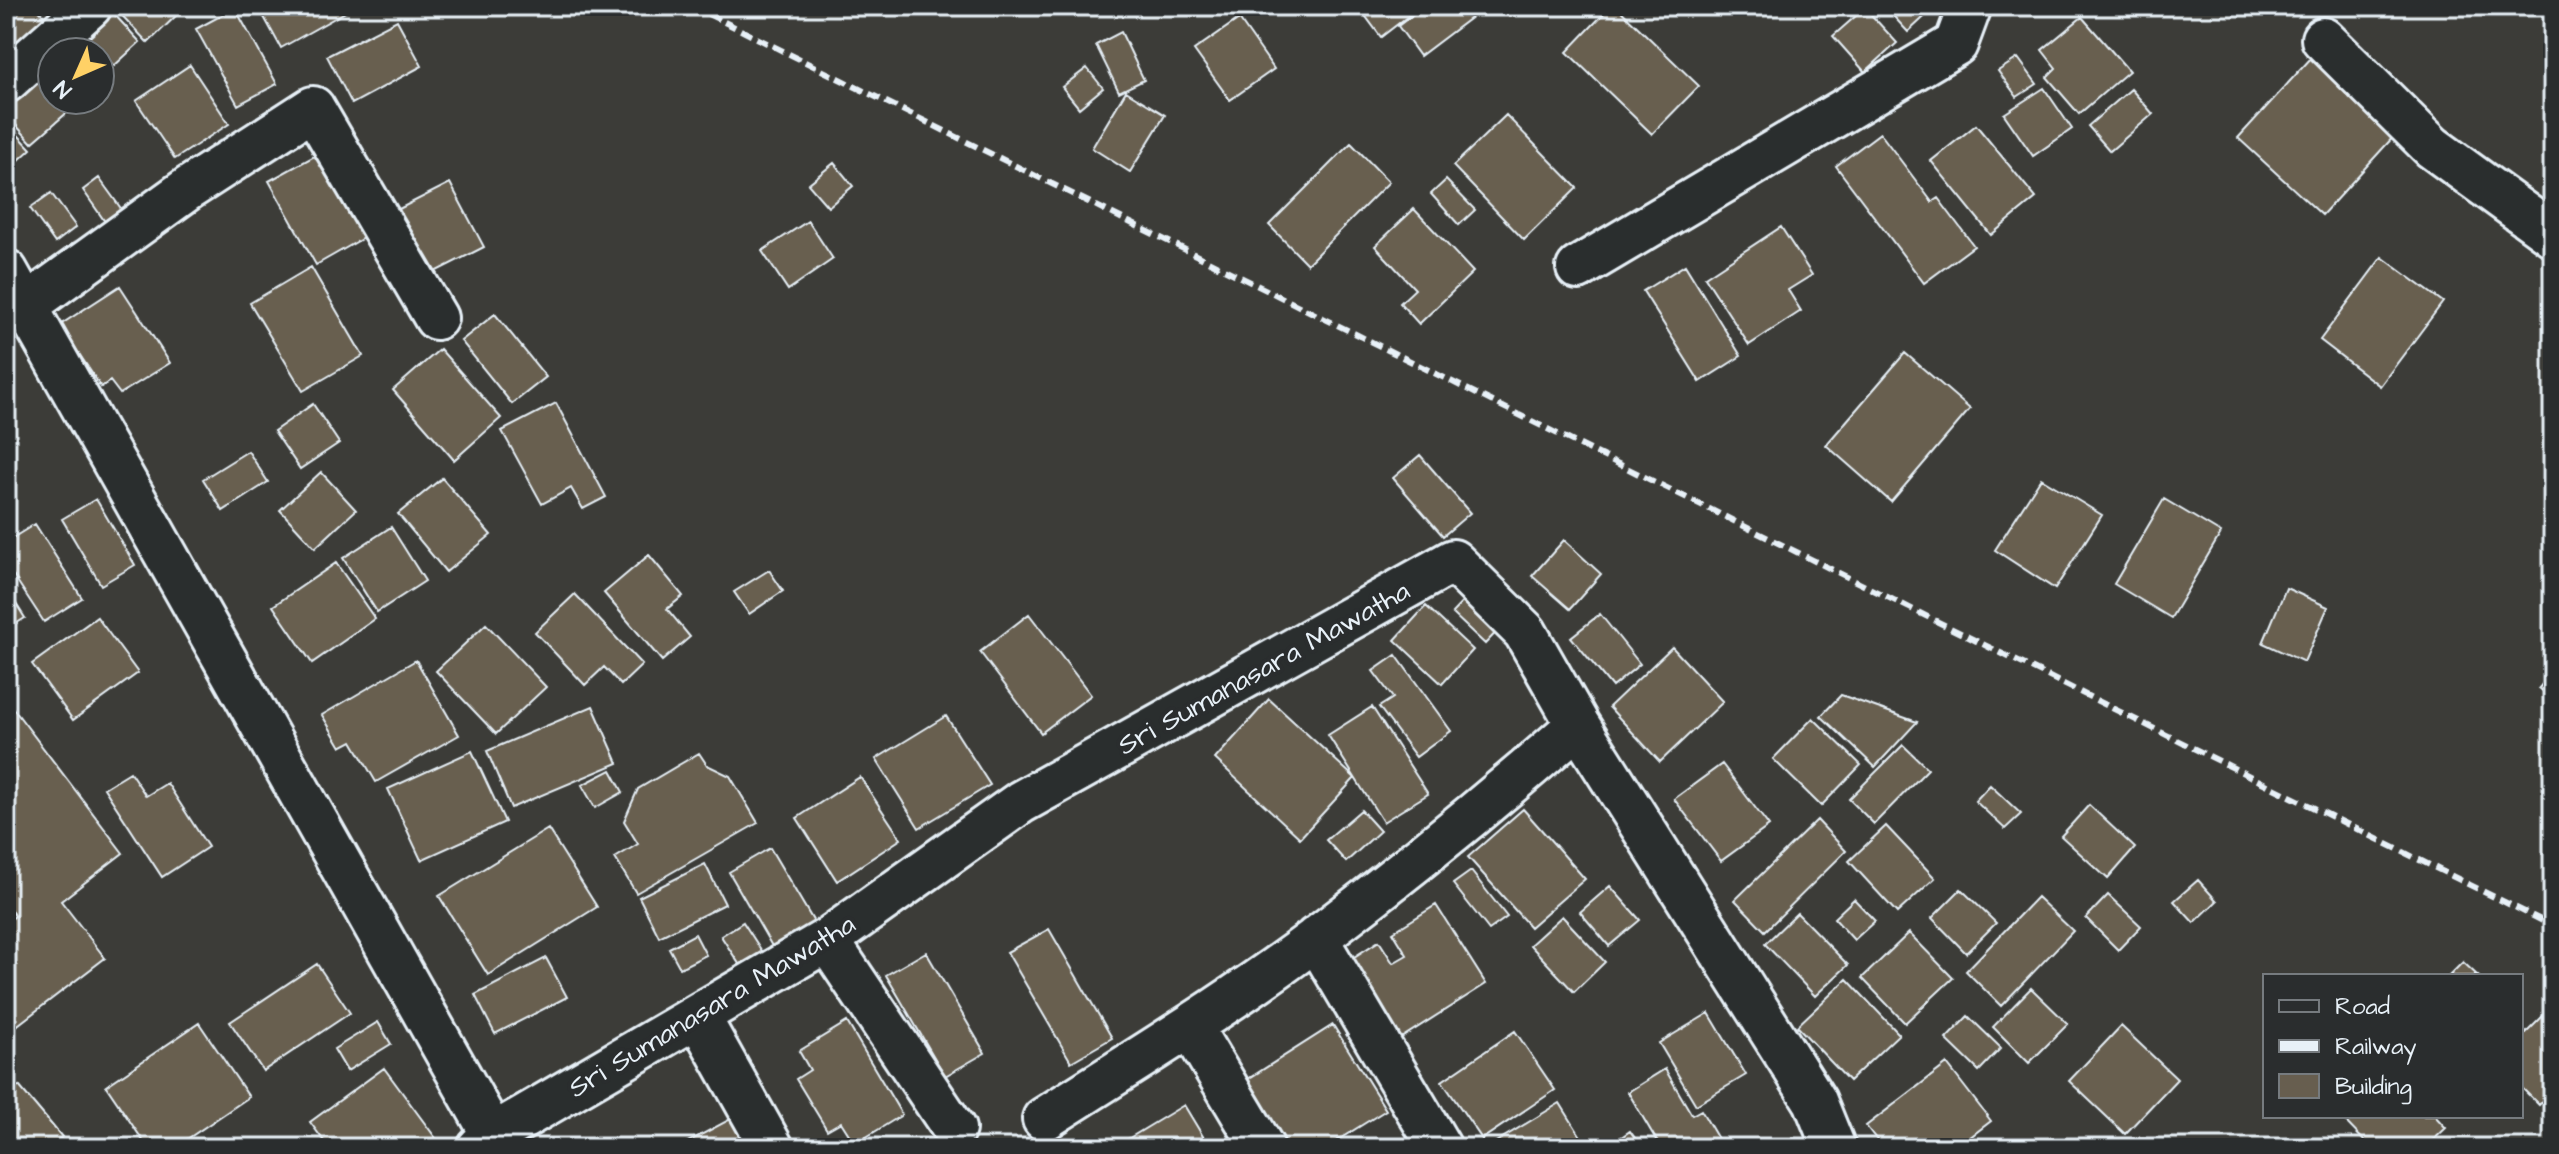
<svg xmlns="http://www.w3.org/2000/svg" width="2559" height="1154" font-family="'Architects Daughter',sans-serif">
<rect width="100%" height="100%" fill="#3c3c38"/>
<filter id="ink" filterUnits="userSpaceOnUse"><feTurbulence type="fractalNoise" baseFrequency=".0125" numOctaves="2"/><feDisplacementMap in="SourceGraphic" scale="16" xChannelSelector="R" yChannelSelector="G"/><feConvolveMatrix kernelMatrix="1 2 1 2 8 2 1 2 1" color-interpolation-filters="sRGB"/></filter>
<g filter="url(#ink)">
<!-- building -->
<path fill="#675e4f" stroke="#e8f1f8" stroke-width="2" d="M6,6H35L53,26L21,56L6,40Z
M113,6H180L183,9L148,43Z
M258,6H356L281,48Z
M1358,6H1421L1381,37Z
M1424,6H1472L1477,13L1420,56L1398,26Z
M1611,6H1616L1699,86L1652,134L1567,52Z
M1884,6H1936L1908,32Z
M235,8L277,84L238,105L196,29Z
M1865,8L1897,43L1865,72L1833,36Z
M113,13L140,42L114,66L86,37Z
M2082,17L2129,71L2079,114L2047,77L2056,68L2042,50Z
M1239,19L1274,69L1230,100L1194,50Z
M397,20L422,66L352,104L327,56Z
M1121,32L1144,80L1119,92L1096,45Z
M82,39L94,52H69Z
M2312,57L2396,134L2322,215L2238,138Z
M2018,58L2037,84L2017,97L1998,71Z
M100,59L111,71L100,81Z
M190,65L229,124L175,159L136,101Z
M1087,68L1103,88L1079,108L1062,87Z
M42,78L52,89V100H62L70,110L32,143L6,114V109Z
M2044,88L2072,129L2033,156L2004,114Z
M2131,89L2153,114L2110,151L2088,126Z
M1126,91L1165,115L1130,172L1092,148Z
M1506,115L1577,188L1524,240L1453,166Z
M6,122L31,149L6,172Z
M1976,125L2036,198L1991,235L1931,161Z
M1880,133L1932,202L1938,198L1974,246L1924,283L1836,166Z
M1351,143L1389,182L1307,264L1269,225Z
M318,154L365,237L316,265L269,181Z
M834,163L853,186L828,207L808,184Z
M99,178L125,214L108,226L83,190Z
M1446,180L1475,210L1459,225L1431,194Z
M450,183L484,247L427,276L393,212Z
M51,193L76,227L55,243L30,208Z
M1414,209L1473,272L1419,324L1400,303L1415,289L1375,246Z
M808,221L833,259L788,290L762,251Z
M1781,227L1812,275L1788,290L1801,311L1749,345L1705,277Z
M2382,257L2443,302L2380,386L2320,340Z
M1685,265L1741,356L1700,382L1643,291Z
M311,267L363,356L303,391L250,303Z
M120,286L170,363L120,394L110,381L101,387L60,325Z
M495,314L546,377L512,404L461,341Z
M440,349L501,418L454,460L393,390Z
M1905,353L1970,409L1891,502L1826,445Z
M556,403L606,497L583,509L571,488L542,504L502,431Z
M313,404L339,443L300,469L274,431Z
M248,451L268,482L223,511L203,479Z
M1420,455L1470,513L1443,536L1393,478Z
M321,472L356,510L315,548L280,510Z
M442,478L491,535L446,572L398,514Z
M2041,478L2102,515L2055,589L1995,550Z
M96,499L135,565L101,585L62,519Z
M2164,499L2221,533L2171,618L2114,584Z
M35,524L82,598L44,622L6,564V542Z
M391,527L425,581L377,612L343,558Z
M1564,540L1601,574L1570,609L1532,576Z
M649,555L683,596L667,609L690,637L662,661L604,593Z
M336,563L375,619L312,663L273,606Z
M769,570L783,591L749,614L734,592Z
M6,588L25,618L9,628L6,624Z
M2286,588L2328,607L2304,662L2263,643Z
M575,594L642,665L621,685L604,667L585,685L535,632Z
M1470,594L1503,625L1485,644L1452,613Z
M1426,606L1473,650L1442,684L1395,640Z
M1029,614L1091,695L1041,733L980,652Z
M1600,614L1640,664L1612,687L1571,637Z
M97,617L138,673L73,720L32,664Z
M486,624L546,687L496,734L436,671Z
M1672,647L1723,702L1660,762L1609,707Z
M1396,655L1451,731L1416,757L1379,707L1393,698L1373,671Z
M416,660L459,735L376,782L352,741L341,747L322,715Z
M2553,671V700L2539,688Z
M1841,695L1917,722L1875,767L1821,716Z
M6,699L123,853L61,901L105,958L6,1034V923L15,916L6,904Z
M1269,699L1355,778L1300,838L1215,759Z
M593,706L618,763L511,808L487,751Z
M1372,707L1428,794L1383,822L1328,735Z
M946,716L990,785L919,828L876,759Z
M1813,718L1861,765L1821,806L1773,759Z
M1903,745L1928,769L1874,824L1849,799Z
M472,751L505,822L421,860L388,789Z
M699,753L707,765L730,776L758,823L636,893L615,858L638,844L624,821L638,789Z
M1722,764L1769,826L1721,861L1674,799Z
M611,770L623,792L595,808L582,785Z
M130,772L146,796L167,783L208,847L162,877L104,788Z
M860,777L901,839L837,881L797,818Z
M1990,785L2021,814L2005,829L1975,801Z
M2089,805L2135,848L2108,879L2061,836Z
M1523,809L1585,879L1530,927L1468,857Z
M1361,810L1380,831L1346,862L1326,840Z
M1817,820L1846,851L1765,931L1735,900Z
M1886,826L1935,878L1897,913L1849,861Z
M548,829L597,907L488,975L439,896Z
M770,848L815,924L773,948L729,872Z
M705,864L725,904L659,937L639,897Z
M1471,871L1507,917L1489,930L1453,884Z
M2198,880L2217,901L2194,923L2174,901Z
M1610,886L1640,920L1609,946L1580,912Z
M1961,889L1996,923L1966,953L1932,918Z
M2108,895L2141,926L2118,950L2086,918Z
M2037,897L2073,931L2001,1006L1966,971Z
M1854,899L1875,921L1854,940L1834,918Z
M1436,905L1486,984L1390,1045L1340,966L1379,941L1393,963L1407,955L1393,932Z
M1797,913L1848,965L1815,996L1765,944Z
M1562,916L1605,962L1574,992L1530,945Z
M743,922L765,956L743,970L721,936Z
M1049,929L1112,1038L1071,1062L1007,952Z
M1909,933L1953,978L1905,1023L1862,978Z
M695,934L706,955L680,968L669,948Z
M926,952L985,1053L945,1076L886,975Z
M546,958L567,997L495,1034L475,995Z
M2463,962L2478,976H2449Z
M317,964L350,1013L263,1071L230,1022Z
M1847,979L1899,1034L1849,1081L1797,1026Z
M2031,988L2068,1024L2029,1063L1993,1027Z
M2553,1006V1091L2539,1105L2521,1087V1038Z
M1709,1013L1746,1075L1696,1105L1659,1043Z
M1968,1016L2001,1048L1979,1071L1946,1039Z
M378,1022L391,1044L347,1071L334,1049Z
M847,1022L902,1115L855,1144L841,1122L827,1130L796,1079L810,1070L799,1051Z
M199,1023L249,1097L174,1148H148L106,1086Z
M1333,1025L1386,1110L1325,1148H1276L1237,1086Z
M2121,1026L2177,1079L2125,1134L2069,1081Z
M1515,1031L1555,1090L1482,1139L1442,1081Z
M1947,1064L1991,1121L1956,1148H1883L1866,1126Z
M384,1068L443,1148H329L310,1122Z
M1665,1069L1692,1115L1701,1110L1721,1144L1713,1148H1661L1628,1092Z
M19,1086L62,1137L49,1148H6V1098Z
M1560,1103L1588,1148H1486Z
M1184,1105L1210,1148H1113Z
M738,1115L756,1148L680,1146Z
M2340,1116H2435L2446,1128L2425,1148H2371Z
M1630,1131L1642,1148H1606Z"/>
<g fill="none" stroke-linecap="round" stroke-linejoin="round">
<defs>
<path id="street" d="M2323,39L2432,147L2553,235
M6,81L90,6
M1578,268L1956,44L1970,6
M6,271L493,1135
M27,305L189,188L313,108L436,318
M1316,938L1440,1148
M827,940L954,1129
M698,1016L772,1148
M1190,1026L1263,1148
M1044,1119C1136,1060 1231,1003 1318,937C1408,869 1494,799 1578,725
M479,1148L493,1135L827,940L1021,802L1453,561L1525,632L1578,725L1815,1101L1834,1148"/>
</defs>
<!-- street casing -->
<use href="#street" stroke="#e8f1f8" stroke-width="48"/>
<!-- street -->
<use href="#street" stroke="#2a2d2e" stroke-width="42"/>
<!-- rail -->
<path stroke="#e8f1f8" stroke-width="6" stroke-dasharray="12 6" stroke-linecap="butt" d="M692,6L2553,926"/>
</g>
</g>
<g text-anchor="middle" stroke-width="8" stroke-linejoin="round" paint-order="stroke">
<!-- street labels -->
<g font-size="28" fill="#e8f1f8" stroke="#2a2d2e">
<text transform="translate(1263 667) rotate(-29)" y="10">Sri Sumanasara Mawatha</text>
<text transform="translate(711 1005) rotate(-31)" y="10">Sri Sumanasara Mawatha</text>
</g>
</g>
<!-- margin -->
<rect width="2559" height="1154" fill="none" stroke="#2a2d2e" stroke-width="32"/>
<rect x="16" y="16" width="2527" height="1122" fill="none" stroke="#e8f1f8" stroke-width="3" filter="url(#ink)"/>
<!-- legend -->
<rect x="2263" y="974" width="260" height="144" fill="#2a2d2e" stroke="#767b7f" stroke-width="2"/>
<rect x="2279" y="1000" width="40" height="12" fill="#2a2d2e" stroke="#767b7f" stroke-width="2"/>
<text x="2335" y="1014" font-size="24" fill="#e8f1f8">Road</text>
<rect x="2279" y="1040" width="40" height="12" fill="#e8f1f8" stroke="#767b7f" stroke-width="2"/>
<text x="2335" y="1054" font-size="24" fill="#e8f1f8">Railway</text>
<rect x="2279" y="1074" width="40" height="24" fill="#675e4f" stroke="#767b7f" stroke-width="2"/>
<text x="2335" y="1094" font-size="24" fill="#e8f1f8">Building</text>
<!-- north arrow -->
<g transform="translate(76 76) rotate(225)"><circle r="38" fill="#2a2d2e" stroke="#767b7f" stroke-width="2"/>
<path d="M0-6L14 30L0 20L-14 30Z" fill="#ffd166"/>
<text y="-12" font-size="22" font-weight="bold" text-anchor="middle" fill="#e8f1f8">N</text>
</g>
</svg>
